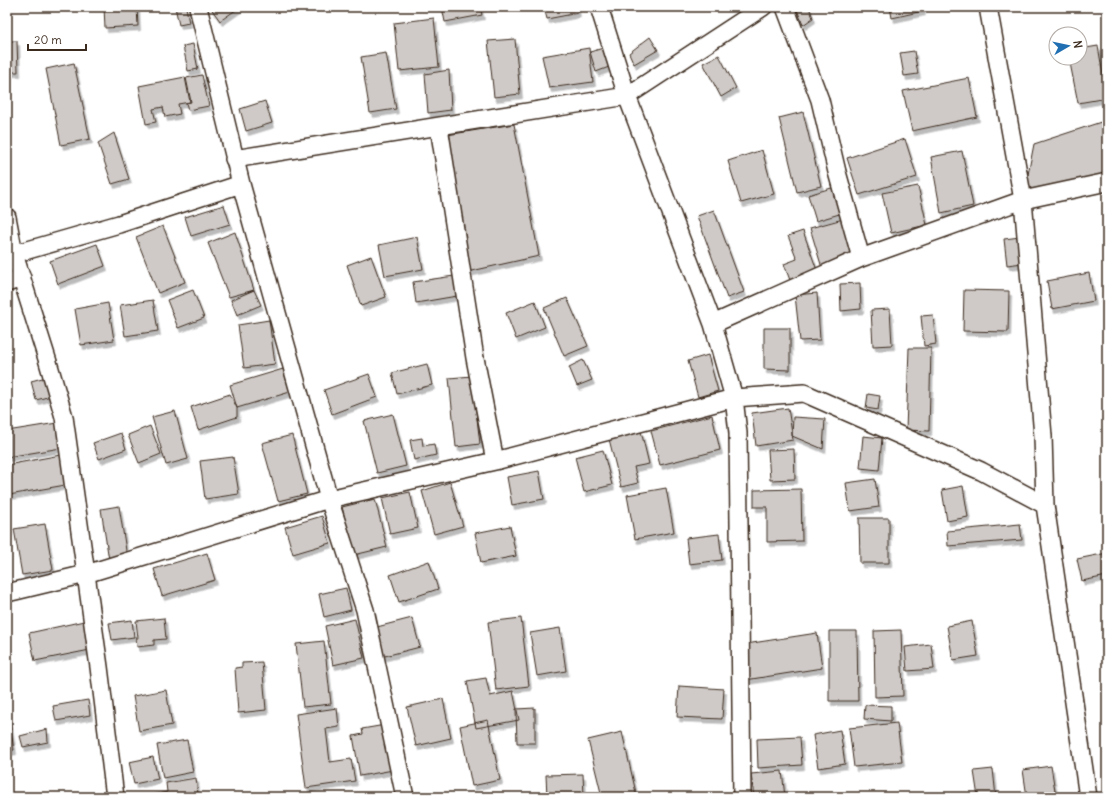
<svg xmlns="http://www.w3.org/2000/svg" width="1114" height="804" font-family="Delius,sans-serif">
<defs>
<filter id="shadow"><feDropShadow dx="2.5" dy="4.5" stdDeviation="0" flood-color="#0004"/></filter>
</defs>
<rect width="100%" height="100%" fill="#fff"/>
<filter id="ink" filterUnits="userSpaceOnUse"><feTurbulence type="fractalNoise" baseFrequency=".025" numOctaves="2"/><feDisplacementMap in="SourceGraphic" scale="8" xChannelSelector="R" yChannelSelector="G"/><feConvolveMatrix kernelMatrix="1 2 1 2 8 2 1 2 1" color-interpolation-filters="sRGB"/></filter>
<g filter="url(#ink)">
<!-- building -->
<path fill="#cfcac7" stroke="#3b2a1e" filter="url(#shadow)" d="M104,7H137L138,26L105,28Z
M175,7H186L189,23L179,25Z
M210,7H240L220,21Z
M442,7H480L482,15L445,22Z
M544,7H577L578,13L547,19Z
M796,7H809L813,18L803,25Z
M890,7H922L923,11L892,18Z
M434,18L439,67L399,71L394,23Z
M650,37L658,50L634,64L629,53Z
M515,39L520,94L494,97L488,41Z
M7,41H17L18,72H7Z
M193,44L198,69L188,71L183,46Z
M1098,46L1107,98L1078,103L1069,58H1080V49Z
M589,48L593,82L549,88L542,56Z
M603,48L609,67L596,72L590,52Z
M914,51L918,74L904,76L900,53Z
M386,53L396,109L370,113L361,57Z
M719,55L736,88L721,97L703,63Z
M74,63L90,139L61,145L46,69Z
M449,70L451,110L428,113L425,74Z
M202,75L209,106L188,110L186,103L191,102L186,78Z
M185,77L190,102L178,104L180,114L165,117L163,107L153,109L156,122L146,124L139,86Z
M969,78L977,117L912,131L903,91Z
M265,101L272,123L246,131L240,109Z
M803,112L821,186L797,192L779,118Z
M1107,120V175L1023,200L1034,144Z
M514,124L539,256L467,272L447,135Z
M114,133L129,179L112,184L98,143Z
M905,139L917,177L859,195L847,158Z
M762,150L774,194L741,203L728,161Z
M962,151L973,206L941,213L931,157Z
M838,186L846,212L816,221L808,195Z
M918,186L927,225L891,233L882,193Z
M224,205L230,224L191,236L185,217Z
M714,210L744,292L727,298L697,216Z
M843,219L855,259L822,268L810,228Z
M163,226L185,282L158,293L136,237Z
M803,231L818,273L791,283L784,264L797,259L788,236Z
M235,232L254,290L229,297L208,243Z
M417,237L423,269L385,276L379,245Z
M1020,237L1023,263L1007,265L1004,239Z
M97,244L105,266L58,284L50,261Z
M371,256L386,297L361,306L347,265Z
M1089,273L1094,301L1052,309L1047,281Z
M454,276L457,296L416,303L413,282Z
M860,283L861,309L841,311L840,284Z
M193,290L204,318L178,328L167,300Z
M254,290L261,305L237,315L231,300Z
M964,290L1009,291L1008,332L963,331Z
M817,293L820,340L800,341L795,295Z
M567,298L588,346L564,356L544,308Z
M1107,299V319L1101,301Z
M153,300L158,331L125,336L120,305Z
M535,301L545,327L516,339L506,313Z
M108,303L114,340L81,345L75,309Z
M890,309L892,345L873,346L871,310Z
M933,315L936,344L924,346L921,316Z
M269,320L275,364L244,368L238,325Z
M764,328H790V370L764,369Z
M909,348H931L929,431L906,430Z
M708,355L718,391L698,397L688,361Z
M583,360L592,380L577,386L569,367Z
M427,364L432,385L397,394L392,373Z
M283,369L290,392L237,408L230,385Z
M369,374L377,397L332,414L324,390Z
M50,376L55,395L36,400L31,381Z
M472,376L480,444L456,447L449,378Z
M230,394L237,408V417L198,430L191,407Z
M868,394L880,396L878,410L866,408Z
M788,408L793,440L756,446L752,413Z
M175,411L188,459L166,465L152,417Z
M393,414L406,466L377,473L364,421Z
M712,415L720,450L660,465L651,431Z
M793,417L825,419L823,449L792,436Z
M57,423L61,448L7,457V431Z
M150,426L161,454L139,463L128,435Z
M641,431L649,464L634,467L638,483L621,487L609,439Z
M121,433L126,449L99,459L93,443Z
M292,435L307,494L278,501L262,443Z
M863,436L882,438L879,470L860,468Z
M422,438L423,446L434,444L436,455L414,460L410,440Z
M794,449L795,479L770,480L768,450Z
M603,450L612,485L584,492L575,457Z
M66,454L71,484L9,495L7,483V465Z
M233,457L239,494L205,499L200,461Z
M539,471L544,499L512,505L507,477Z
M875,479L879,507L850,511L846,483Z
M450,482L463,526L434,534L422,491Z
M963,486L968,517L947,521L942,490Z
M666,488L674,532L635,539L627,495Z
M801,489L802,541L767,542V507H754V490Z
M410,492L418,528L390,534L382,498Z
M375,499L387,547L354,555L342,507Z
M119,506L127,557L109,560L101,509Z
M322,516L330,543L293,554L285,527Z
M859,518H889V563H860Z
M45,524L53,570L22,575L14,529Z
M1020,524L1022,540L948,546L947,531Z
M510,526L516,556L481,563L475,533Z
M719,534L722,560L689,564L686,538Z
M207,553L215,580L162,596L154,569Z
M1107,553V576L1082,581L1077,559Z
M429,561L438,589L399,602L390,575Z
M346,588L351,610L324,617L319,594Z
M164,618L166,639L154,640V645L137,647L136,638H138L136,621Z
M412,618L420,647L381,657L373,628Z
M521,618L529,686L496,690L488,622Z
M355,619L364,658L333,665L325,626Z
M132,620L134,637L112,640L109,623Z
M84,621L90,650L35,661L29,633Z
M972,621L978,656L953,660L947,626Z
M560,628L566,671L537,676L530,633Z
M901,630L903,696L875,697L874,631Z
M829,631H857L858,701H829Z
M817,633L822,668L739,681L733,646Z
M324,641L331,704L303,707L296,644Z
M931,644L934,669L907,671L905,647Z
M262,662L266,710L238,713L235,668L242,667V663Z
M486,678L490,696L513,691L519,720L476,728L467,681Z
M679,686L724,689L722,719L677,717Z
M166,690L172,725L139,731L133,696Z
M443,699L451,738L416,746L407,707Z
M88,700L90,715L56,721L53,706Z
M7,704L14,750L7,751Z
M865,705L891,706V721L864,719Z
M337,708L339,727L326,729L330,762L351,759L355,781L306,788L296,714Z
M535,708V743H517L516,709Z
M488,720L500,780L472,786L460,726Z
M897,723L902,762L854,767L849,728Z
M385,725L393,770L360,776L353,736L363,734L362,729Z
M47,729L48,742L23,747L20,736Z
M840,730L845,764L818,768L813,735Z
M622,732L637,797H602L588,740Z
M800,737L802,765L758,768L757,739Z
M187,740L193,772L163,778L157,745Z
M153,757L158,779L134,784L129,762Z
M1105,765H1107V792H1106Z
M1051,766L1056,797H1027L1023,770Z
M993,769L996,797H978L974,771Z
M782,771L785,797H754L751,774Z
M583,774L584,797H547L546,775Z
M196,778L198,794L190,795L191,797H141L167,792L166,783Z"/>
<g fill="none" stroke-linecap="round" stroke-linejoin="round">
<defs>
<path id="street" d="M198,7L241,184L329,499L365,610L405,797
M599,7L627,96L713,324L734,398L738,433L742,797
M785,7L820,100L837,172L861,258
M988,7L1023,200L1043,436L1045,505L1088,797
M439,127L475,358L495,461
M234,159L627,96L763,7
M7,217L14,254L48,362L64,417L99,667L115,797
M14,254L119,224L241,184
M7,283L22,278
M713,324L861,258L1023,200L1107,182
M7,593L86,574L329,499L495,461L734,398L804,393L981,471L1045,505"/>
</defs>
<!-- street casing -->
<use href="#street" stroke="#3b2a1e" stroke-width="20"/>
<!-- street -->
<use href="#street" stroke="#fff" stroke-width="17"/>
</g>
</g>
<!-- margin -->
<rect width="1114" height="804" fill="none" stroke="#fff" stroke-width="24"/>
<rect x="12" y="12" width="1090" height="780" fill="none" stroke="#3b2a1e" stroke-width="1.5" filter="url(#ink)"/>
<!-- north arrow -->
<g transform="translate(1068 46) rotate(81)"><circle r="19" fill="#ffffff" stroke="#b1aaa5"/>
<path d="M0-3L7 15L0 10L-7 15Z" fill="#1f6fb2"/>
<text y="-6" font-size="11" font-weight="bold" text-anchor="middle" fill="#3b2a1e">N</text>
</g>
<!-- scale -->
<path d="M28 44v6h58v-6" fill="none" stroke="#3b2a1e" stroke-width="2"/>
<text x="34" y="44" font-size="12" fill="#3b2a1e" stroke="#ffffff" stroke-width="3" paint-order="stroke">20 m</text>
</svg>
